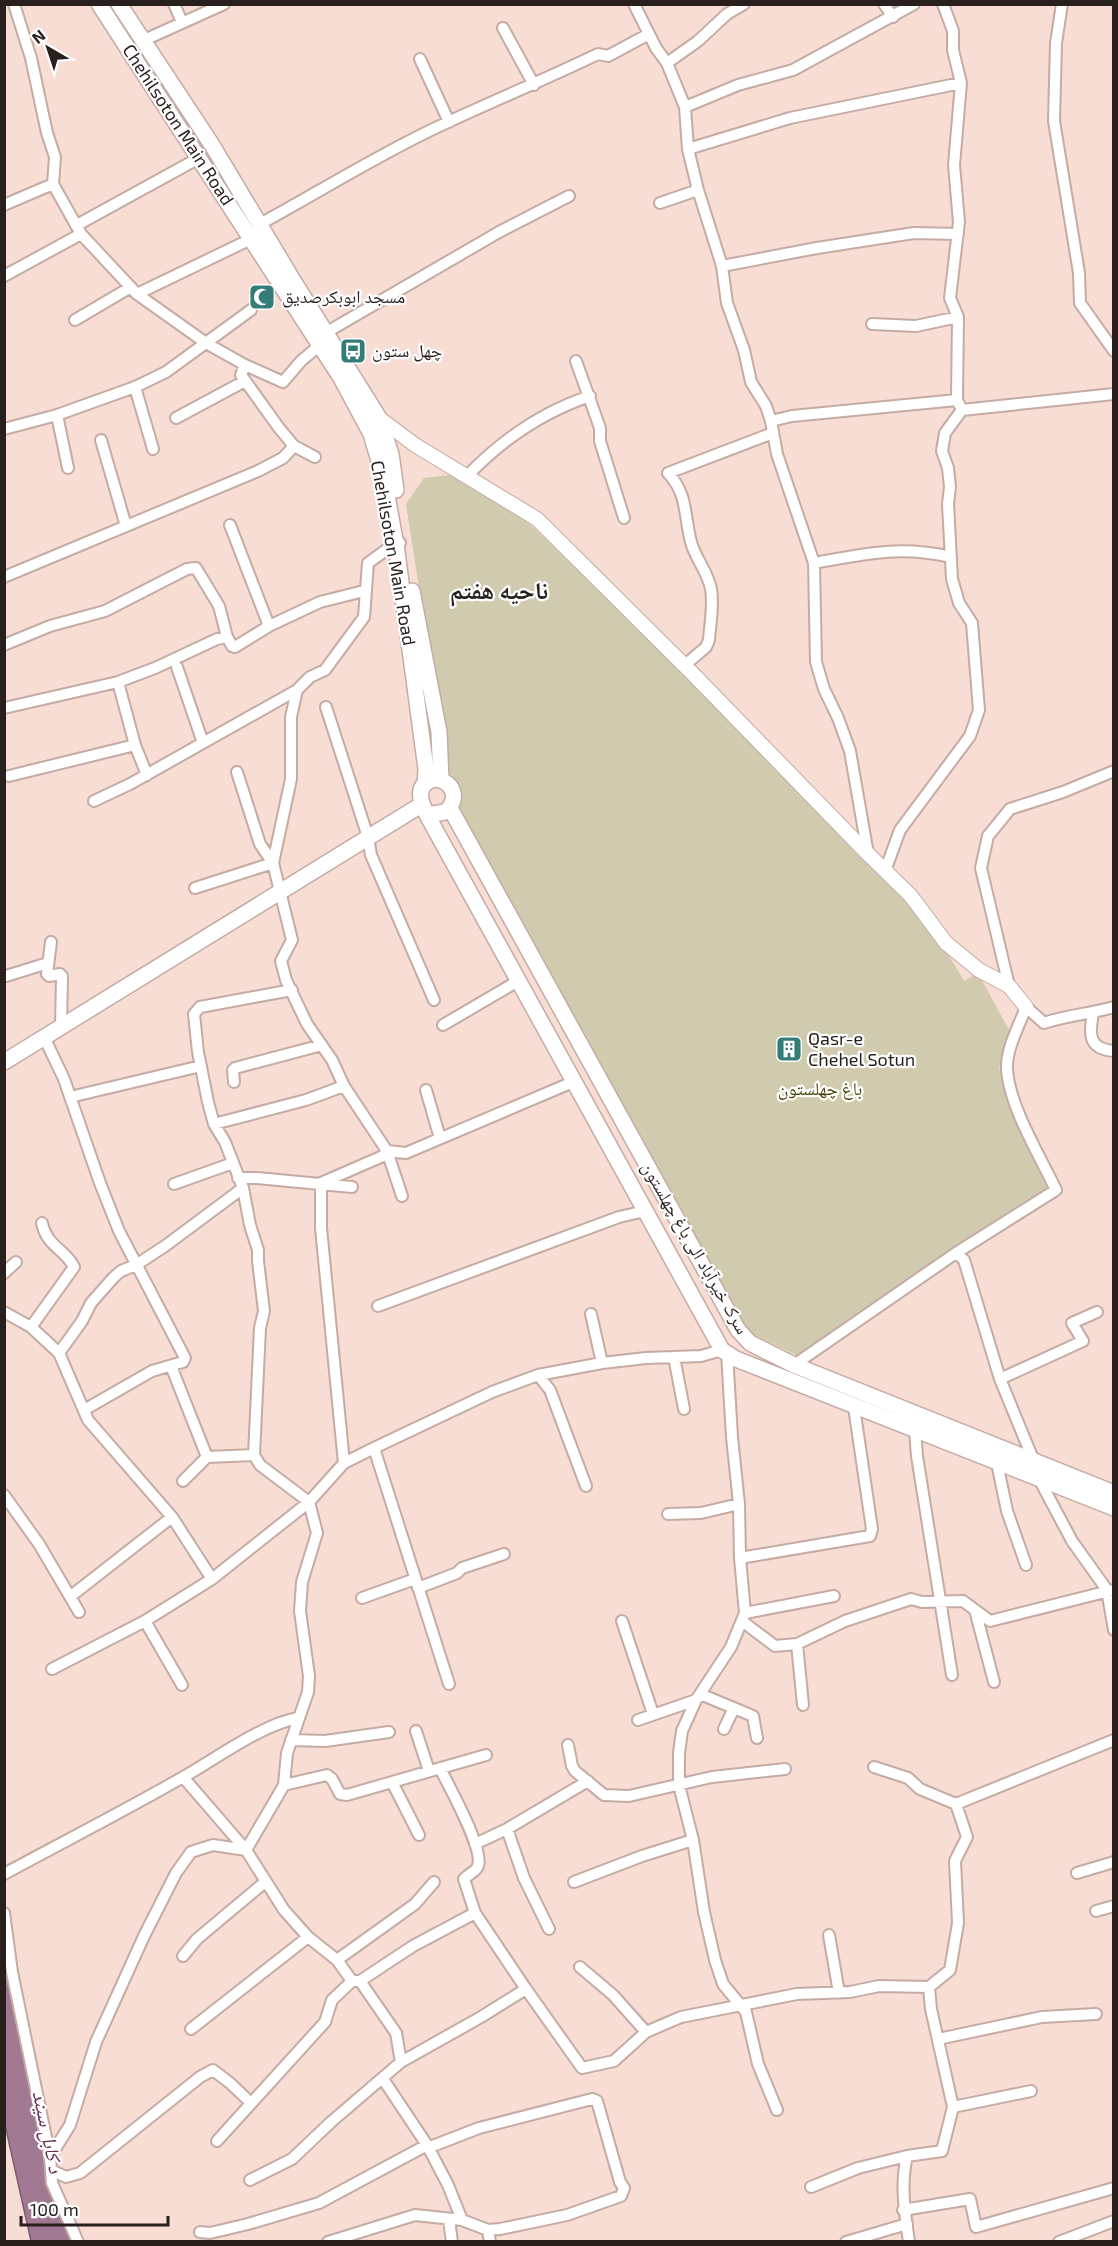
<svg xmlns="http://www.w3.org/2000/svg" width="1118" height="2246" font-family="'Exo 2','Noto Naskh Arabic',sans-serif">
<rect width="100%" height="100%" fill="#f7ddd4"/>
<!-- green -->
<path fill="#d0cbaf" d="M459,474L513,508L633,624L929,921L964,981L978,973L1014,1039L999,1067L1054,1189L803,1358L749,1333L457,809L454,780L447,769L406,504L424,478Z"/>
<!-- water -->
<path fill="#a17993" stroke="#7d5e6f" stroke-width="1.5" d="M4,1923L51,2189L71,2241H31L5,2125Z"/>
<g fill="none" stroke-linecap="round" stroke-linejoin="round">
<defs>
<path id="minor" d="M14,4L31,58L47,133L55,157L53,184L81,234L137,294L206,343L245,365L283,382L301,361L320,345
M174,4L182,22
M634,4L656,48L667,63L685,107L688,149L698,190L722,266L727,303L744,350L751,382L766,406L771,421L777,454L814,563L816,662L824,689L838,718L850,751L868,854
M884,4L893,17
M1062,4L1056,43L1054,121L1079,273L1080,303L1114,351
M503,28L534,85
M142,41L224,4
M420,59L449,122
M667,63L698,41L727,14L744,4
M685,107L738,85L793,70L914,4
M688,149L790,118L961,83
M660,203L698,190
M4,205L53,184
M260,224C322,190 383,152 448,122C498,99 548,78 598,54L608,56L649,34
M77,225L199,158
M722,266L817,248L914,233L958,234
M4,276L81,234
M137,294L251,239
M75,320L131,287
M872,324L916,326L958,317
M327,332L499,232L569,196
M576,361L600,428V441L624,518
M245,365L241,375L279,428L294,446L315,457
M135,387L153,449
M962,410L1114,394
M57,415L68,468
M176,418L245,381
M771,421L792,416L957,400
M4,429L57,415L135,387L166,372L251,310
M101,440L126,526
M468,475C503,439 542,412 590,396
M230,525L269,626
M814,563C864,554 900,545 951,557
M4,577L258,471L283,458L294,446
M4,645L50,626L105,611L187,569L196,568L219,606L227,637
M685,665L706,647L709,640C710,624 714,605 711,589C708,572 695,558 691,542C684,516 688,494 668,473L773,433
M177,667L203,743
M118,682L135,745L147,775
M297,690L291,717V779L273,863L292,940L281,961L286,980L307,1024L332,1060L344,1086L387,1151L402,1196
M326,707L368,837L371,855L434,1000
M4,708L118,682L155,668L217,639L227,637L232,646L235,647L269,626L320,602L364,591
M9,776L135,745
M94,801L130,784L297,690L310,677L325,670L364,617L368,563L386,550L400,543
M885,871L900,830L970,736L979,710L972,623L959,603L952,579L948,504L950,487L948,468L942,451L945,433L962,410L957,400L958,317L950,298L959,222L954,165L961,83L953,50V31L943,4
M195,888L273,863L260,844L237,772
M51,942L47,974L49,976L60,974L62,976L61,1027
M6,976L48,963
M1009,986L981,868L988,836L1010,809L1063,792L1114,771
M1093,1013C1089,1034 1088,1049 1114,1051
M443,1025L518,981
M44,1037L64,1079L100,1183L119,1231L185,1358L183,1362L152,1371L84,1410
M234,1082L233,1070L235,1068L322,1045
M426,1090L440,1138
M70,1097L201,1066
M214,1124L306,1100L344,1086
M387,1151L406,1153L573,1082
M238,1178H257L352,1187
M174,1184L233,1163
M956,1253L964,1260L1000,1379L1035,1464
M4,1273L16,1262
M378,1306L619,1217L645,1211
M4,1312L31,1327L59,1353L88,1420L172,1517L212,1579
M591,1314L602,1363
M31,1327L74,1267C65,1249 47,1247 42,1223
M59,1353L82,1321L91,1303L114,1277L121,1271L136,1265L165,1246L243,1188
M727,1353L732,1437L739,1504L740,1558L745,1613L731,1647L696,1700L682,1731L679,1753V1785L693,1840L704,1912L715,1960L723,1984L746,2012L758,2064L777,2110
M674,1357L684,1409
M794,1365L956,1253L1056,1190C1040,1156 1009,1106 1007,1069C1006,1049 1019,1026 1026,1007L1044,1023C1067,1015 1090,1014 1114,1007
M171,1366L207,1457
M538,1375L550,1390L586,1486
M1000,1379L1083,1341L1072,1323L1097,1312
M915,1430L917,1456L952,1675
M374,1448L449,1684
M996,1458L1007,1511L1026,1565
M344,1463L321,1228V1183L383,1156L387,1151
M1039,1479L1072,1541L1107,1590L1114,1630
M183,1481L207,1457L254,1455
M4,1495L39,1544L79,1612
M668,1514L701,1513L739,1504
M740,1558L870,1536L872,1529L854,1407
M418,1588L457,1573L462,1568L504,1554
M71,1596L172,1517
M362,1598L415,1579
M975,1610L994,1682
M745,1613L834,1596
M145,1621L182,1685
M622,1621L653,1714
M742,1621L775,1646L797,1644L845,1621L911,1599L922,1602L963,1601L990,1621L1113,1590
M797,1644L803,1705
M52,1669L145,1621L212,1579L309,1502L344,1463L374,1448L492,1392L538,1375L602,1363L646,1358L701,1356L722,1350
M700,1694L753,1716L757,1738
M638,1720L696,1700
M724,1729L734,1708
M416,1731L429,1771
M291,1740L325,1741L389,1732
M568,1745L572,1766L575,1771L604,1795L629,1796L712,1777L785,1769
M440,1768C449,1787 484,1848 478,1866C476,1872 468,1874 464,1879L475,1913L526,1989L582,2068L614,2061L646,2032L681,2017L797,1994L850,1992L879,1986L929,1987L950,1970L958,1923L955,1861L967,1837L956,1804L920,1789L908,1778L874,1767
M183,1777L246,1850L284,1910L308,1937L337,1960L352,1981H360L396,2033L401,2062
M392,1782L419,1835
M284,1785L327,1775L332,1779L340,1794L347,1795L486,1755
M956,1804L1114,1740
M507,1829L524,1878L549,1929
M475,1844L507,1829L588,1781
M246,1850L284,1785L287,1753L308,1692L309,1676L300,1611L302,1582L317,1533L309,1502L260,1465L254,1455L260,1328L264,1311L258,1261V1250L250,1225L243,1188L225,1142L214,1124L208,1102L198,1052L194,1014L200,1007L292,990
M1077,1873L1114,1862
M4,1874C65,1841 126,1810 185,1776C217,1758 263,1724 298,1718
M574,1882L642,1856L693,1840
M1096,1911L1114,1906
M4,1913L12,1972L50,2157L52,2183L78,2242
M829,1935L839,1993
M183,1956L197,1939L265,1882
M337,1960L415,1904L434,1882
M580,1967L613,1995L646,2032
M360,1981L413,1946L475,1913
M191,2029L308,1937
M938,2039L1042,2017L1096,2014
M383,2079L427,2145L448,2185L462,2220
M953,2107L1031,2091
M217,2141L325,2022L332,2000L352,1981
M50,2157L70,2125L96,2042L144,1936L176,1873L191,1852L213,1845L246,1850
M51,2170L66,2177L80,2173L200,2077L213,2070L230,2083L251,2103
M250,2180L292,2159L331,2122L401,2062L481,2017L526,1989
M811,2187L858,2168L907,2156
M903,2210L970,2199L976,2227L1114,2188
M449,2220L452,2242
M488,2230L490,2242
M200,2232L210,2233L248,2224L319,2203L427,2145L430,2147L479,2128L592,2099L597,2101L620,2182L624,2188L621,2196L567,2215L500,2229L488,2230L462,2220L415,2215L328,2242
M846,2242L907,2224
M909,2242C905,2213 900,2185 907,2156L942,2151L953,2107L931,2009L929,1987
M1059,2242L1114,2221"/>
<path id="tertiary" d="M379,418L415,445L537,519L693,674L868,854L911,896L946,943L979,970L1009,986L1026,1007"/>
<path id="secondary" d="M99,4L341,378L371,434L383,474L396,545L426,769L425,784
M119,4L212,145L291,277L379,418L391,454L396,490
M412,591L439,732L441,780
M435,779C454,781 460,800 445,812L427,815C420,801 414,784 435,779Z
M450,808L738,1330L750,1343L794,1365L1114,1493
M427,815L722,1350L736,1359L1114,1508
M4,1062L421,805"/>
</defs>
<!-- minor casing -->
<use href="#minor" stroke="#c4aba3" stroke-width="14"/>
<!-- tertiary casing -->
<use href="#tertiary" stroke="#c4aba3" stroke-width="16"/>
<!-- secondary casing -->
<use href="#secondary" stroke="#c4aba3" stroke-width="18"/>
<!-- minor -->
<use href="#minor" stroke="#fff" stroke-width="10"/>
<!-- tertiary -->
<use href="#tertiary" stroke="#fff" stroke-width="14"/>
<!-- secondary -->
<use href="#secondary" stroke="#fff" stroke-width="15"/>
</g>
<!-- icons -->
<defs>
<symbol id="mosque-square" viewBox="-11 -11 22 22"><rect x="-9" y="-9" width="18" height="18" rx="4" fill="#347c77" stroke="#fff"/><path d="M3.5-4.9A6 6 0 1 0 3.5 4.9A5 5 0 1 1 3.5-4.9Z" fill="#fff"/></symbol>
<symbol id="bus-square" viewBox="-11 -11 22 22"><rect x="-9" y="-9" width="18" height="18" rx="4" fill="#347c77" stroke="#fff"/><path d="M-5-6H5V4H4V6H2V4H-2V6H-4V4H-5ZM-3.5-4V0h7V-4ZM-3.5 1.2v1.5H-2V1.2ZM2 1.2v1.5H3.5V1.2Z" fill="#fff"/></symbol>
<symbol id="building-square" viewBox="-11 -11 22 22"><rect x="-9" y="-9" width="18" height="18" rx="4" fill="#347c77" stroke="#fff"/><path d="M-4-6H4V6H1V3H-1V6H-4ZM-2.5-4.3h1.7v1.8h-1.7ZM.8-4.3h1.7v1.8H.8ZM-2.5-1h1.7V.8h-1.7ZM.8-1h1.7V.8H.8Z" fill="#fff"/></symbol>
</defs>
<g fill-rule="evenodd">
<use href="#mosque-square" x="247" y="282" width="30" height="30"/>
<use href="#bus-square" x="338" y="336" width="30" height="30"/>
<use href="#building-square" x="774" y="1034" width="30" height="30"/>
</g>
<g text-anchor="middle" stroke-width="4.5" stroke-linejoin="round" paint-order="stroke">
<!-- street labels -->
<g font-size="18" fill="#291f1c" stroke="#fff">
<text transform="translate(178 125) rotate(57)" y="6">Chehilsoton Main Road</text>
<text transform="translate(393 553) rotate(80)" y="6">Chehilsoton Main Road</text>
<text transform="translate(695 1248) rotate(60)" y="6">سرک خیرآباد الی باغ چهلستون</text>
</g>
<!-- poi labels -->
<g font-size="18" fill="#291f1c" stroke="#fff" text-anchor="start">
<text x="282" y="303">مسجد ابوبکرصدیق</text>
<text x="372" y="357">چهل ستون</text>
<text x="808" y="1045">Qasr-e<tspan x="808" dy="21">Chehel Sotun</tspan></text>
</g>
<!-- park labels -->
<g font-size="18" fill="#483f04" stroke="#fff">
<text x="820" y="1095">باغ چهلستون</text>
</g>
<!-- water labels -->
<g font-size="20" font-style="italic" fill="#632e53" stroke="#fff">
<text transform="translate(48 2132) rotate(78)" y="7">د کابل سيند</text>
</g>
<!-- district labels -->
<g font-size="24" font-weight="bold" fill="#291f1c" stroke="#fff">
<text x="499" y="599">ناحیه هفتم</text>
</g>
</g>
<!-- border -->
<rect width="1118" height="2246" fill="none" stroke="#291f1c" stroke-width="12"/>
<!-- north arrow -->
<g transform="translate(48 48) rotate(321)" stroke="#ffffff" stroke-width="4.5" paint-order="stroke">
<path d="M0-4.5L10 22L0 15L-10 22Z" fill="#291f1c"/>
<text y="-9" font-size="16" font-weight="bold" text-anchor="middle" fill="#291f1c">N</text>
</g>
<!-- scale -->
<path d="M21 2216v9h147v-9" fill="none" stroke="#291f1c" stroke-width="3"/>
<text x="30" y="2216" font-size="18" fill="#291f1c" stroke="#ffffff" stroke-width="4.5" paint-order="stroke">100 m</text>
</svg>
